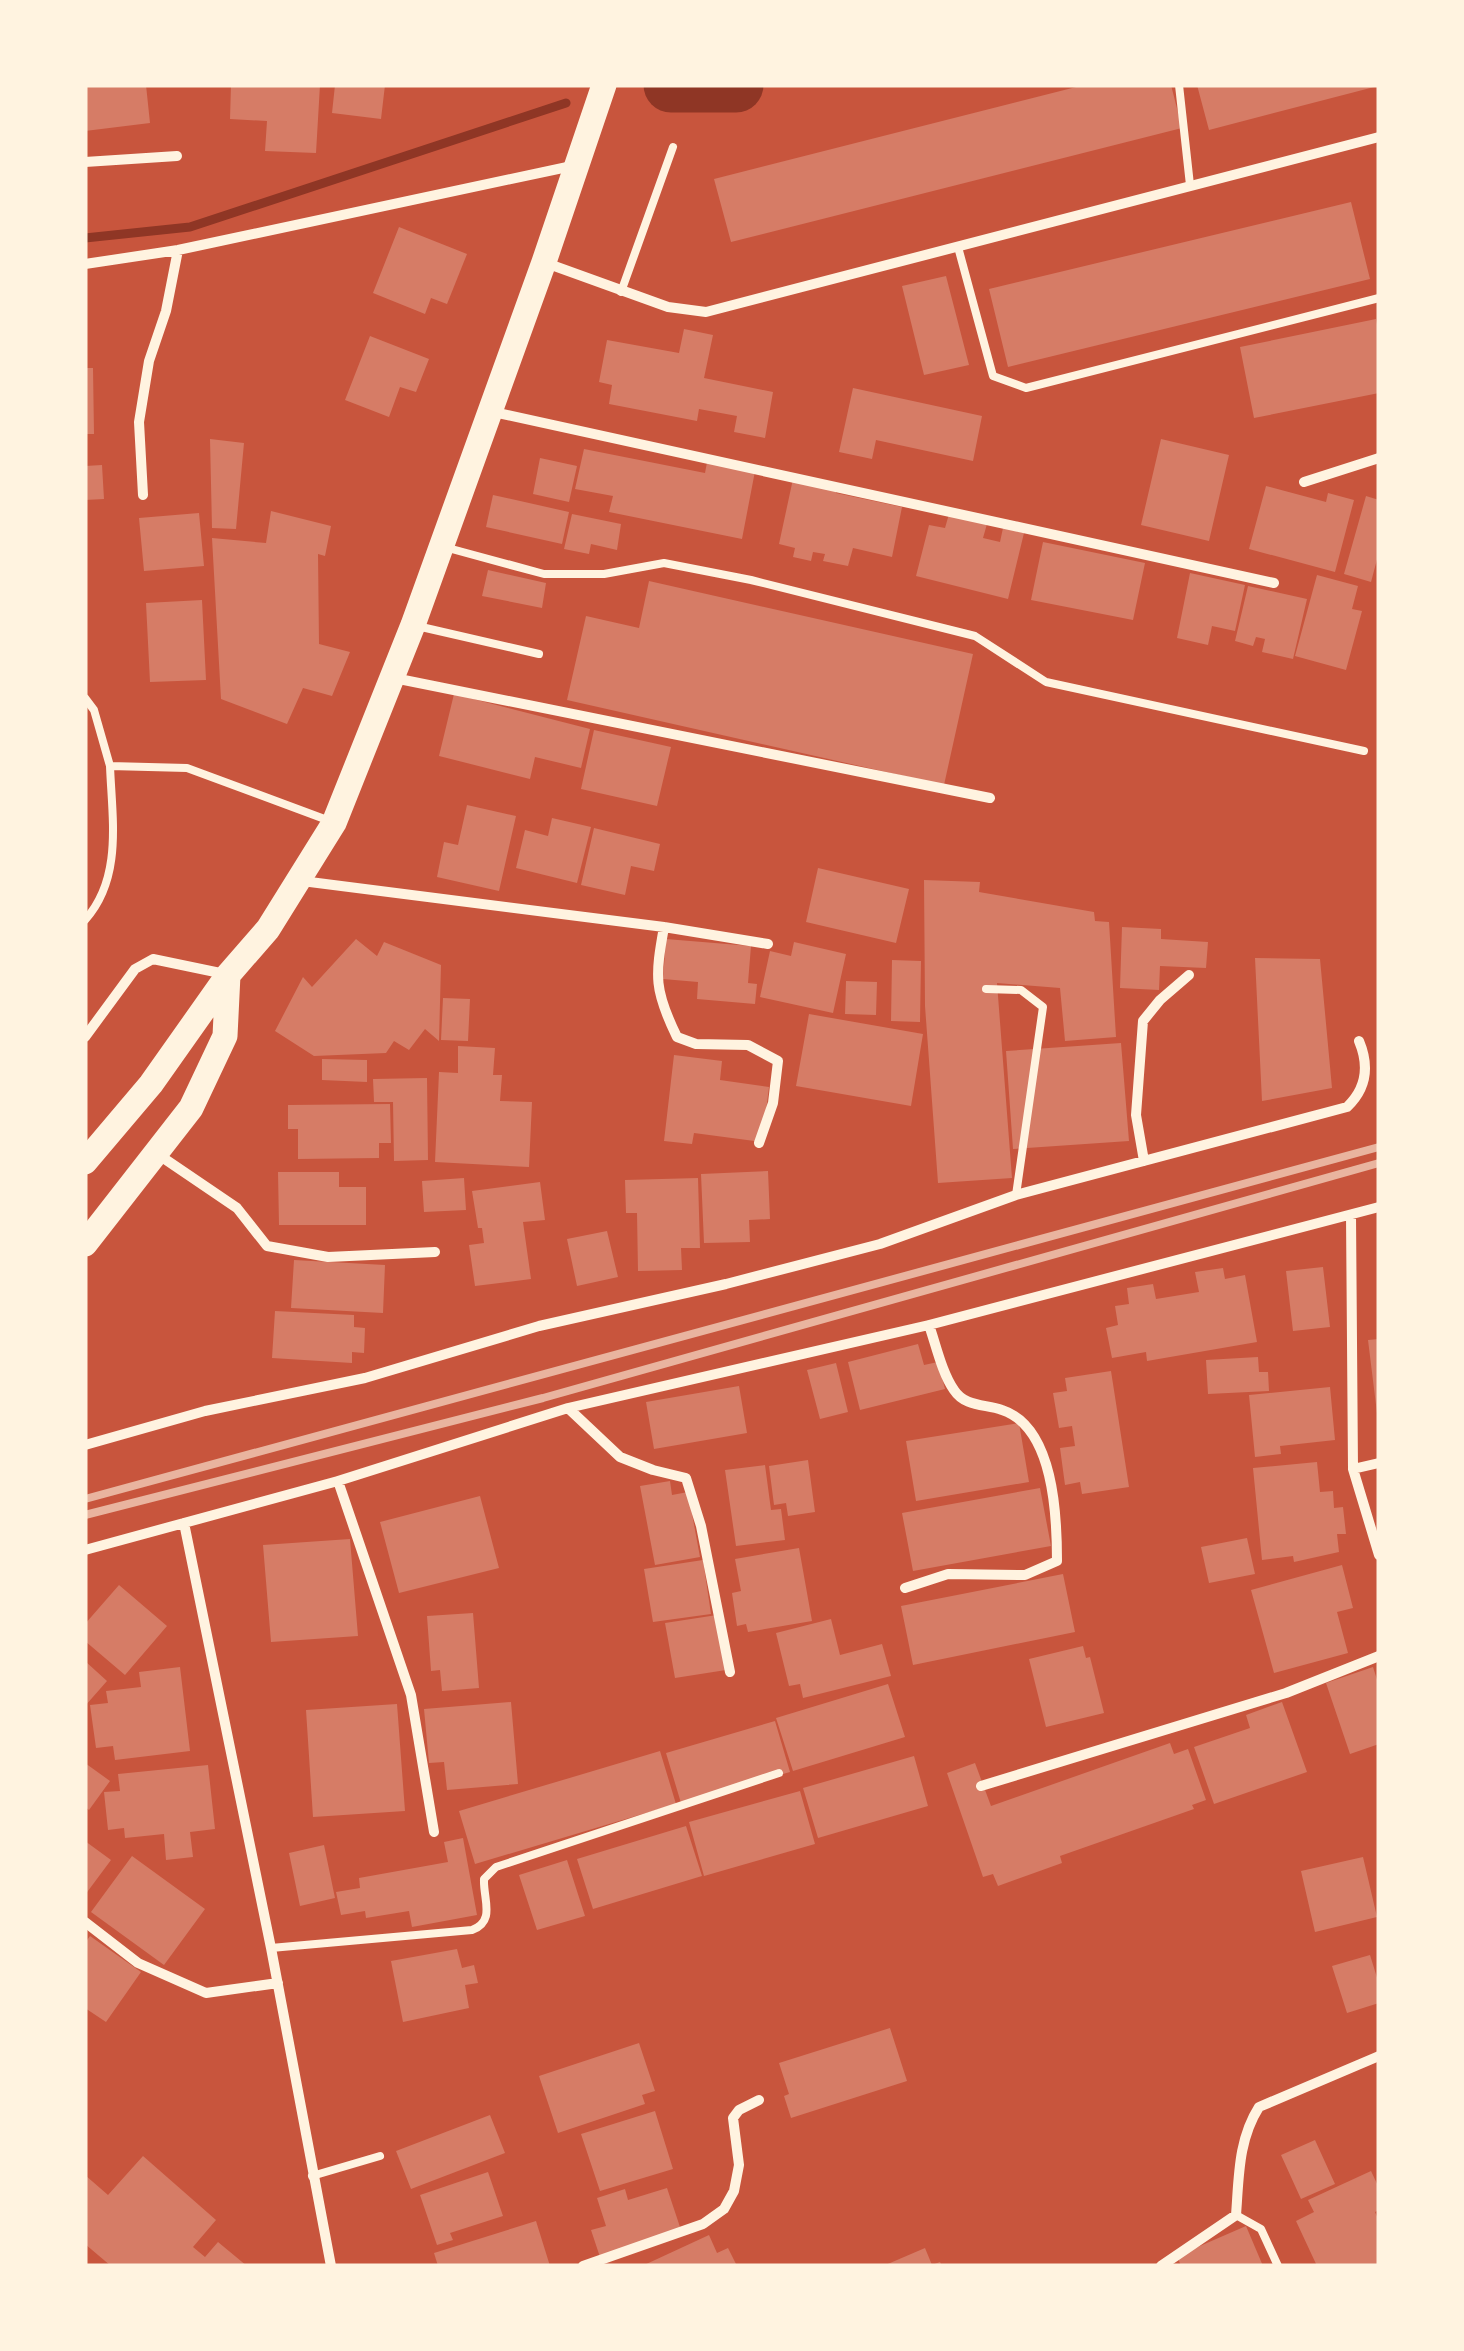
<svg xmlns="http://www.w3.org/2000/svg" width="1464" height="2351" font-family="Montserrat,sans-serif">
<rect width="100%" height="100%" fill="#c8553d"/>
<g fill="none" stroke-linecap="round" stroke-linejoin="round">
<!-- stream -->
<path stroke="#8f3625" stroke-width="9" d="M85,238L190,227L566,103"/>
<!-- river -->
<path stroke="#8f3625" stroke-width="55" d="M671,85H736"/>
</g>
<!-- building -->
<path fill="#d67c66" d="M85,85H146L150,123L85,131Z
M231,85H320L316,153L265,151L267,121L230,119Z
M335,85H385L381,119L332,113Z
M1084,85H1171L1182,128L731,242L714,179Z
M1197,85H1378V86L1209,130Z
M1351,202L1370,279L1008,367L989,289Z
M399,227L467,254L447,304L431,298L425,314L373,293Z
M946,276L969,365L924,375L902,286Z
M1376,319L1379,335V393L1254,418L1240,347Z
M684,329L713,335L704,378L773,392L765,438L734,432L737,416L699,409L697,421L609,404L612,385L599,382L607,340L679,353Z
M370,336L429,359L416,392L400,387L389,417L345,400Z
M85,368H93L94,434H85Z
M853,388L982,416L973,461L876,440L872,459L839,452Z
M210,439L244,443L236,529L212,528Z
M1161,439L1229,455L1209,541L1141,525Z
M584,449L705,473L708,457L756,466L742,539L609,512L613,496L575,489Z
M540,458L577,466L569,502L533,494Z
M102,465L104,499L85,500V466Z
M793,479L836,488V493L902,507L892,557L853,548L848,566L823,561L825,554L813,552L811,561L793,557L795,548L779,544Z
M1266,486L1326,502L1328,493L1354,500L1335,572L1249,549Z
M493,495L569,512L562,544L486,527Z
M1366,496L1379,500V552L1371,582L1344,574Z
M271,511L331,526L325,556L318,554L319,644L350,652L332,696L303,688L287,724L221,699L212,538L266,543Z
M199,513L204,566L144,571L139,518Z
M572,514L621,524L617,550L591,544L589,554L564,549Z
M949,514L987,524L983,538L1000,542L1003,528L1024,533L1008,599L916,576L929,525L945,528Z
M1043,542L1145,563L1133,620L1031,600Z
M488,570L546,583L542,608L482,596Z
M1190,573L1245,585L1235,631L1212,626L1208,645L1177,638Z
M1317,575L1358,586L1352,609L1362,611L1346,670L1295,656Z
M649,581L973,654L944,785L567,700L586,616L639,628Z
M1248,586L1307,599L1293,659L1262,652L1265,639L1256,637L1253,646L1235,641Z
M202,600L206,680L150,682L146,603Z
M454,694L590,729L581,768L535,757L530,779L439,756Z
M594,730L671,747L657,806L581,789Z
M467,805L516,816L499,891L437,877L444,842L458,845Z
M552,818L591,827L577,883L516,868L525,830L548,836Z
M594,828L660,844L654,871L631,866L625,895L581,885Z
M818,868L909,889L896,943L806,922Z
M924,880L980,882L979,892L1094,912L1095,921L1109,922L1116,1037L1065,1041L1060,988L997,983L1012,1178L938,1183L925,1006Z
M1122,927L1161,929V939L1208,942L1206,968L1160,966L1159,990L1120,988Z
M356,939L377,956L384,942L441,965L439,1041L425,1029L409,1050L394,1041L386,1053L314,1056L275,1031L303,977L312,987Z
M666,939L751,946L748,983L757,984L755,1004L697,999L698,982L663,979Z
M794,942L846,954L833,1013L760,997L770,951L791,956Z
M1255,958L1320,959L1332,1088L1262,1101Z
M892,960L921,961L920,1022L891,1021Z
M846,981L877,982L876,1015L845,1014Z
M443,998L470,999L468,1041L441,1040Z
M809,1014L923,1034L911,1106L796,1086Z
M1121,1043L1129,1141L1013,1149L1006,1051Z
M458,1046L495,1048L493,1075H502L500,1101L532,1102L529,1167L435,1162L439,1072L458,1073Z
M674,1055L722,1061L720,1080L769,1087L762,1142L694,1133L692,1144L664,1141Z
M322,1059L367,1060V1082L322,1080Z
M427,1078L428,1160L394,1161L393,1102H374L373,1079Z
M390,1104L391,1143H379V1158L298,1159V1129H288V1105Z
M768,1171L770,1219L749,1220L750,1242L704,1243L701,1174Z
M278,1172H339V1187H366V1225H279Z
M464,1178L466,1210L424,1212L422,1181Z
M698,1178L700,1248H681L682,1270L638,1271L637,1213H626L625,1180Z
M540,1182L545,1220L523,1222L531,1279L475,1286L469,1245L484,1243L482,1228H478L472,1191Z
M607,1231L618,1277L577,1286L567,1239Z
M294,1260L385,1265L383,1313L291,1308Z
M1323,1267L1330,1327L1293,1331L1286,1271Z
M1223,1268L1225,1279L1245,1275L1257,1342L1147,1361L1146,1352L1112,1358L1106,1328L1118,1325L1115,1306L1129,1304L1127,1288L1153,1284L1156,1299L1199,1292L1195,1272Z
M275,1311L354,1315V1327L365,1328L364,1353L352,1352V1363L272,1358Z
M1379,1339V1413H1377L1368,1340Z
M918,1344L924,1365L938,1362L945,1389L860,1410L848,1362Z
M1258,1357L1259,1372H1268L1269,1391L1208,1394L1206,1360Z
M836,1363L848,1412L820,1419L807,1370Z
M1111,1371L1129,1487L1082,1494L1080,1482L1065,1485L1060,1448L1075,1446L1072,1426L1059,1428L1053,1393L1067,1391L1065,1378Z
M739,1386L747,1433L654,1449L646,1402Z
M1330,1387L1335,1440L1280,1446L1281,1454L1255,1457L1249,1395Z
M1019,1423L1029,1482L916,1501L906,1441Z
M808,1460L815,1512L788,1516L786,1503L774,1505L769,1466Z
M1317,1462L1320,1492L1333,1491L1334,1508L1343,1507L1346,1534H1337L1339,1552L1294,1562L1293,1556L1262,1560L1253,1468Z
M765,1465L771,1510L781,1509L785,1540L736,1546L725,1470Z
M670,1481L672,1495L688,1492L700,1557L655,1565L640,1486Z
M1040,1488L1051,1546L913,1571L902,1513Z
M480,1496L499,1568L399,1593L380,1522Z
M1247,1538L1255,1574L1209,1583L1201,1547Z
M350,1539L358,1636L271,1642L263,1545Z
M799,1548L812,1621L748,1632L746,1624L737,1626L732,1593L741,1591L735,1559Z
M703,1560L711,1614L653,1622L644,1569Z
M1342,1565L1353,1608L1337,1612L1348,1653L1274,1673L1251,1590Z
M1063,1574L1075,1632L913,1665L901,1606Z
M119,1585L167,1626L125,1675L85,1641V1624Z
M473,1613L479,1688L442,1691L440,1670L431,1671L427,1616Z
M717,1615L726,1670L675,1678L665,1623Z
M831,1619L840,1655L882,1644L891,1676L803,1698L800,1684L789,1686L776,1633Z
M1083,1646L1086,1658L1090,1657L1104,1713L1046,1727L1029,1659Z
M85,1661L107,1681L85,1706Z
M180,1667L190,1751L115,1760L113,1746L96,1748L90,1705L108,1703L106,1691L141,1687L139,1672Z
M1373,1667L1379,1686V1744L1350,1754L1326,1683Z
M888,1684L905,1737L793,1771L776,1718Z
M511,1702L518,1784L447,1790L444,1762L429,1763L424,1709Z
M1282,1702L1307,1772L1214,1804L1194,1747L1250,1728L1246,1715Z
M397,1704L405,1811L313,1817L306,1710Z
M775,1721L790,1772L681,1803L666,1753Z
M1170,1743L1174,1754L1188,1749L1206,1800L1192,1805L1194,1809L1060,1856L1062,1863L998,1886L993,1874L983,1877L947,1773L975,1763L991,1806Z
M660,1751L676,1804L475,1864L459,1811Z
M914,1756L928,1806L818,1838L803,1788Z
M85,1763L110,1781L89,1810L85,1807Z
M208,1765L215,1829L190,1832L193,1857L166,1860L164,1834L125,1838L124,1828L108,1830L104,1792L120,1791L118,1774Z
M800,1791L815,1844L704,1876L689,1822Z
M686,1826L702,1876L593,1909L577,1859Z
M463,1838L477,1915L412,1927L409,1911L366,1918L365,1911L341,1915L336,1892L360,1888L359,1878L448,1862L444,1842Z
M85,1841L111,1860L85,1895Z
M324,1845L335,1898L300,1906L289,1853Z
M132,1856L205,1909L164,1965L91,1912Z
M1363,1857L1377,1917L1315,1932L1301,1871Z
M567,1860L585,1916L537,1930L519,1875Z
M90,1936L141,1972L106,2022L85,2008V1943Z
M457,1949L462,1968L474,1965L478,1983L465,1985L469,2008L403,2022L391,1961Z
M1370,1955L1379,1984V2003L1347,2013L1332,1966Z
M890,2028L907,2081L791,2118L784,2096L789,2094L779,2063Z
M639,2043L655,2091L642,2095L645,2104L558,2133L539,2076Z
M655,2111L673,2169L600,2191L581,2134Z
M490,2115L505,2153L411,2189L396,2151Z
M1315,2140L1335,2184L1301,2199L1281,2155Z
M143,2156L216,2220L193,2247L205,2257L218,2242L247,2266H111L85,2244V2175L108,2195Z
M1371,2171L1379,2188V2210L1375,2212L1379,2221V2266H1317L1296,2221L1314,2212L1308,2200Z
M488,2172L503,2216L450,2233L453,2240L437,2245L420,2195Z
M667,2188L681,2230L600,2257L591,2230L606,2226L597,2198L625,2189L628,2200Z
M536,2221L550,2266H438L434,2253Z
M1246,2226L1263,2266H1181L1177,2256Z
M709,2235L717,2253L728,2248L737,2266H642Z
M925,2248L932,2265L940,2262L942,2266H883Z"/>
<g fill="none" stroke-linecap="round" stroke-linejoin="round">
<!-- service -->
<path stroke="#fff3e0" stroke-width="8" d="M1179,85L1190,185
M958,247L993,376L1026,388L1379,298
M621,292L673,147
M448,548L544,574H604L664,563L751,580L975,636L1046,682L1364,751
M417,626L539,654
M85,698L94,710L110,766L187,768L330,821
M85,920C123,878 112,818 110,766
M986,989L1021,990L1043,1007L1016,1195
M271,1948L472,1930C496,1921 483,1899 484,1879L496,1867L779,1773
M312,2176L380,2156
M1236,2215L1261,2229L1278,2266"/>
<!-- minor -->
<path stroke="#fff3e0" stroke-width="10" d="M85,162L177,156
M546,263L668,307L706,312L1379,137
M85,264L178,250L572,166
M489,411L1274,583
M1304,482L1379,458
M143,495L139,422L149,361L166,311L178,250
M394,678L990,798
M302,881L664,927L768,944
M664,927C655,977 654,990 677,1037L696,1044L748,1045L778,1061L773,1103L759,1143
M85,1037L135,969L153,959L225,974
M156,1153L237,1208L267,1246L328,1257L435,1252
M1144,1161L1136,1115L1143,1021L1160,1000L1189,975
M1351,1215L1353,1469L1379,1555
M568,1408L620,1457L653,1470L686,1478L701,1526L730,1672
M85,1445L205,1411L365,1378L539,1326L726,1284L880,1244L1016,1195L1347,1107C1367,1088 1369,1065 1359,1041
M1353,1469L1379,1463
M338,1481L411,1695L434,1832
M184,1523L271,1948L331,2266
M85,1550L338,1481L568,1408L929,1325L1379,1207
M905,1588L948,1574L1025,1575L1057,1561C1057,1516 1054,1427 1002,1410C985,1404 965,1407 954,1390C942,1373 936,1345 929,1325
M981,1786L1286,1693L1379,1656
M85,1922L138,1963L206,1993L278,1983
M583,2266L703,2224L724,2209L734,2191L739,2165L733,2118L739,2110L759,2100
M1161,2266L1236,2215C1239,2177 1238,2140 1259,2107L1379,2056"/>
<!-- primary -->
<path stroke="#fff3e0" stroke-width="25" d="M85,1162L151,1084L228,975L268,929L334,823L413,625L544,262L604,85
M85,1244L191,1108L225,1036L228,975"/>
<!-- rail -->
<path stroke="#e9b49f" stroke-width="8" d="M85,1499L1379,1147
M85,1515L543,1398L1379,1163"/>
</g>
<!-- border -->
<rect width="1464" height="2351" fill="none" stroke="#fff3e0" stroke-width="175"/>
</svg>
